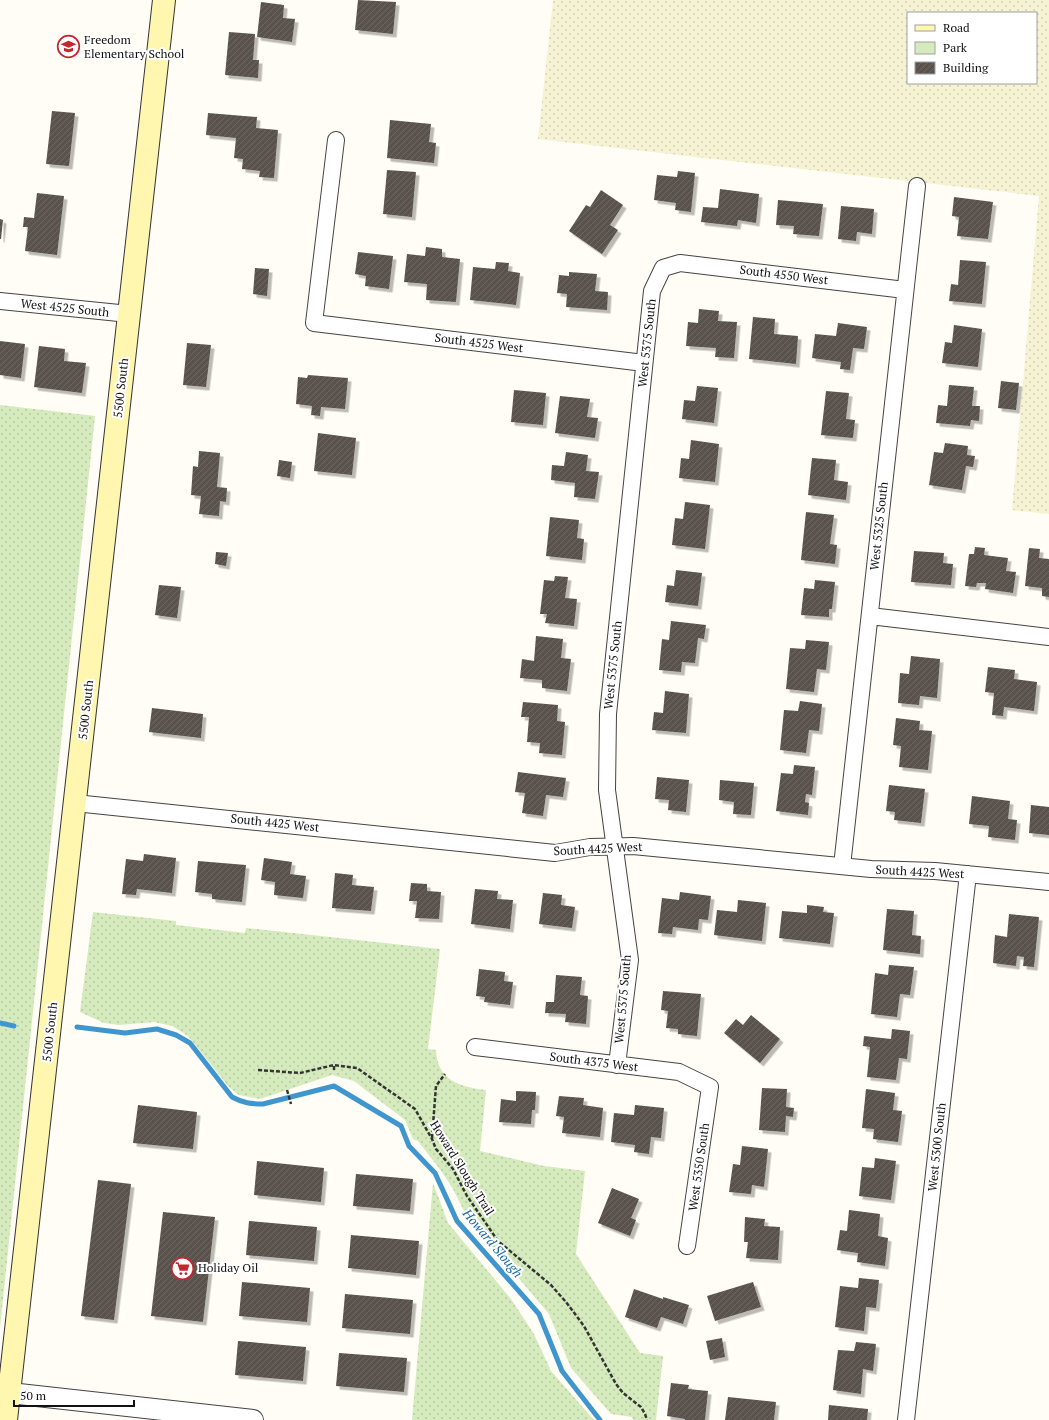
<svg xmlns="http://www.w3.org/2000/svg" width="1049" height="1420" font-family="'PT Serif',serif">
<defs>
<pattern id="farmland-dots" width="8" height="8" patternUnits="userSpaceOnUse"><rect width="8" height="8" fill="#f6f3d4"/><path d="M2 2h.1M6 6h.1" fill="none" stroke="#d2cfb5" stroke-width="1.8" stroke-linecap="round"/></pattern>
<pattern id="green-dots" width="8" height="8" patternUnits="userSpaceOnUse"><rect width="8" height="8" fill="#d5ebbd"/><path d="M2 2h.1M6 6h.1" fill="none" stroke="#b6c8a1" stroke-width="1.8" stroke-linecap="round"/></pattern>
<pattern id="building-hatch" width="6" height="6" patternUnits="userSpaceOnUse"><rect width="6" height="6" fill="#5a524d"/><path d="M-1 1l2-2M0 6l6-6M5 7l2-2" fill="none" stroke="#6d6662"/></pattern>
<filter id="shadow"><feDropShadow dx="3.5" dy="3.5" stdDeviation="0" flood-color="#0004"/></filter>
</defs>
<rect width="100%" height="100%" fill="#fffdf5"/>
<!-- farmland -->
<path fill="url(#farmland-dots)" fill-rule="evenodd" d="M553,0H1049V514L1012,510L1039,196L538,139ZM908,13H1036V83H908Z"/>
<!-- green -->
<path fill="url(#green-dots)" d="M0,405L95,416L0,1328Z
M93,912L176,921V925L245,933L246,928L440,949L428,1049L436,1050C437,1080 460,1087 486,1090L480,1151L544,1166L585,1171L576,1254L640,1353L663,1356L656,1420H633L632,1417L611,1414L571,1368L549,1314L467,1217L453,1189L442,1172L418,1141L413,1139L405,1120L354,1081L332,1075L260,1099L239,1095L229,1087L188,1036L172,1026L154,1022L119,1025L104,1023L80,1012Z
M433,1183L448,1223L511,1299L534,1334L551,1371L594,1420H412Z"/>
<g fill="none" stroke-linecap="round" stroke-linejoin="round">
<!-- stream -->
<path stroke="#3f96cf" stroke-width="5" d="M0,1023L14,1026
M77,1027L125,1033L157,1029L176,1035L190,1043L232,1097C243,1103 251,1104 263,1104L334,1086L401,1126L409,1146L435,1173L457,1221L539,1314L562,1371L600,1420"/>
</g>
<!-- building -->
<path fill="url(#building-hatch)" filter="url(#shadow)" d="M358,0L396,2L393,34L355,30Z
M261,2L284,5L283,18L295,19L292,42L257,37Z
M229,32L255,34L253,60H259L258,78L225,75Z
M52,111L75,113L69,166L46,164Z
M208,113L257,117L256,128L278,130L274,178L259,177L260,171L242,169L243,159L234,158L236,138L206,135Z
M390,120L431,124L429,142L436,143L434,163L387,158Z
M387,170L416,172L412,217L383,214Z
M678,171L695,173L691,212L675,210L676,203L654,200L657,175L677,177Z
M720,189L759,194L756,223L738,220L737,226L701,222L703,207L718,208Z
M601,190L623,205L610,225L618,230L602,254L569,231L586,205L590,207Z
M37,193L64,196L57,255L25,251L28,227H23L24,217L34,218Z
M954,197L993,202L988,239L957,236L959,217L952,216Z
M778,200L823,204L819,236L793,234L794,226L776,225Z
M841,206L874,209L872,234L857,232L856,241L838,239Z
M0,219L3,220L1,239H0Z
M426,247L442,249V257L460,259L456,302L426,300L427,284L404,282L407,254L425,256Z
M358,252L393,256L389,289L365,286L366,276L355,274Z
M960,260L986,262L982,304L949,301L951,284L958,285Z
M496,262L509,263L508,271L520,273L516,305L470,300L473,267L495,269Z
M255,268L269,269L267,296L253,294Z
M569,272L597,274L595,291L608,292L607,310L566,307L567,294L557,293L559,275L569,276Z
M699,309L719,311L718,321L737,322L734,358L715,357L716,348L686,346L688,322L698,323Z
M753,317L775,319L774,334L798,336L796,364L749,359Z
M838,323L867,327L864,349L853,348L850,370L840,369L841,362L812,358L815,334L836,336Z
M954,325L982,329L978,367L942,363L945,342L952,343Z
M0,341L25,344L21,378L0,375Z
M187,343L211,345L206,387L183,385Z
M39,346L65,349L64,361L86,363L82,393L34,387Z
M308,375L348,378L345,409L321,407L320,416L311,415L312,406L296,404L298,377L307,378Z
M1001,381L1019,383L1016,410L998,408Z
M949,385L974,387L972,406H980L979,421L971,420L970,426L936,423L938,405L947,406Z
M697,386L718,388L714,423L682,419L684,400L695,401Z
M514,390L546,393L543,425L511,422Z
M826,391L849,393L846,419L855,420L853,438L821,435Z
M560,396L590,399L587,417L598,418L595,438L555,433Z
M318,433L356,438L352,475L314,471Z
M691,440L719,444L715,482L679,478L681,458L689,459Z
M945,443L968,446L967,455L975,456L973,467L966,466L962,490L929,485L934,452L943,453Z
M199,451L220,453L217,487L227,488L226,502L220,501L219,516L199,514L201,496L191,495L193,466L198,467Z
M566,452L588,455L586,471L599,472L595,499L574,497L575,483L551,480L552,465L564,466Z
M812,458L836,460L834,480L848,482L846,500L808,495Z
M279,460L292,462L290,478L277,476Z
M685,502L710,505L705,549L672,545L675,518L683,519Z
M806,512L834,515L830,544L837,545L835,564L801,560Z
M550,517L579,520L577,538L584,539L582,560L546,556Z
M975,547L985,548L984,555L1008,558L1006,571L1016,572L1013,593L985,589L986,583H977L976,587L965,586L969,554H974Z
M1029,548L1040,549L1039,558L1049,559V597L1042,596V588L1025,586Z
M914,551L944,553L943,563L953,564L951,585L911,582Z
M216,552L228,553L226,566L215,564Z
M676,570L702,573L698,606L665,602L667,585L674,586Z
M555,576L568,577L565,598L577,599L574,626L545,623L547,614H540L544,580L554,581Z
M815,580L835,582L832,609H829V617L801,615L804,588L814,589Z
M159,585L181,587L177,618L155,615Z
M671,621L706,625L704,639L698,638L695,663L682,662L681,672L659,670L662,639L669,640Z
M536,636L563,639L561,658L571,659L567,691L542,688V680L520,678L522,659L534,661Z
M806,640L829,642L826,670L817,669L814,692L786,689L790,648L805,649Z
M911,656L940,659L937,698L920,696L919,705L898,703L900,673L909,674Z
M988,667L1015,670L1014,679L1037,682L1034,711L1004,707L1003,716L992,715L994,693L985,692Z
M665,691L689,694L686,733L652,730L654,712L663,713Z
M800,701L822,704L819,731L809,730L806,753L780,750L784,710L798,711Z
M523,702L558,705L557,721L565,722L562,755L539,753L540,743L527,742L529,717H521Z
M152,708L203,714L201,738L149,732Z
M896,718L920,721L919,730L932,731L928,770L899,767L901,746L893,745Z
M794,765L815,767L812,795L806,794L805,802L809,803L808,815L776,811L781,773L793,774Z
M518,772L566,778L563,797L546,795L543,816L522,813L525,793L515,792Z
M657,777L689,780L686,812L668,810L669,800L655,799Z
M720,780L754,783L751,815L733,814L734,802L719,800Z
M889,785L925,789L921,823L894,820L895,812L886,811Z
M972,796L1010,801L1008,819L1017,820L1015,840L988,837L989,826L969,824Z
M1031,805L1049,807V835L1029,833Z
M144,854L176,858L172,893L137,889L136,895L122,894L126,859L143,861Z
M264,858L292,862L290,874L306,876L303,898L274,895L275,882L261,880Z
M198,861L246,865L242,902L212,899V894L195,892Z
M335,873L353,875L352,885L374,887L371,911L332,908Z
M411,883L427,884V891L441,892L439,919L415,918L417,901H409Z
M475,889L498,891L497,899L513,900L510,929L471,924Z
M680,892L711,896L708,920L699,919L698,930L673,927L672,934L658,933L662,898L679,900Z
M543,893L562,895L561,905L575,907L572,928L539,924Z
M738,900L766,903L762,941L714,935L717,910L737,912Z
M807,905L824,907L823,912L834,913L830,944L779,938L782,911L807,913Z
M887,909L914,911L912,935L921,936L920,954L883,950Z
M1009,914L1039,917L1034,967L1023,966L1024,957L1017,956L1016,966L993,963L995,935L1007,937Z
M889,965L914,967L910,995L900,994L897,1017L871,1014L875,973L888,975Z
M479,969L505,972L504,981L513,982L510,1005L484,1002L485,997L476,996Z
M556,975L582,977L580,995L588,996L586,1024L565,1022L566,1014L545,1013L546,1002H554Z
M663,991L701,994L697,1036L678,1034V1029L666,1028L668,1011L661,1010Z
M751,1015L780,1039L760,1063L724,1033L736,1019L743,1025Z
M892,1029L910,1031L907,1059L899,1058L896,1080L867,1077L870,1047L863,1046L864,1036L891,1039Z
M762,1088L787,1089L786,1107L794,1108L793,1117L786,1116L785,1132L759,1130Z
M866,1089L895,1093L893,1110L902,1111L898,1142L873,1139L874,1129L862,1128Z
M516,1091L536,1092L535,1110H532L531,1124L499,1122L501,1099L516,1101Z
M559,1096L584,1098L583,1105L603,1108L600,1137L562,1133L564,1117L556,1116Z
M138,1105L197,1112L193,1149L133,1143Z
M635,1105L664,1108L661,1138L651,1137L649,1154L634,1152L635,1145L611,1142L614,1113L634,1115Z
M742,1146L768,1149L764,1187L752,1185L751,1194L729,1192L733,1164L740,1165Z
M875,1158L896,1161L891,1200L859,1196L862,1167L874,1168Z
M257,1161L324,1168L321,1202L254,1195Z
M356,1174L413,1179L410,1211L353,1206Z
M98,1180L131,1184L114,1320L81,1316Z
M612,1188L639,1199L631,1218L636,1220L630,1236L598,1223Z
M849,1210L880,1214L878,1236L888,1238L885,1266L857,1262L858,1253L837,1250L840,1230L847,1231Z
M163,1212L215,1217L203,1322L151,1316Z
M745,1217L765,1219L764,1226L780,1227L778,1260L746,1258L748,1242H744Z
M249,1221L317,1227L314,1261L246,1255Z
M351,1235L419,1241L416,1275L348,1268Z
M859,1278L879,1280L876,1308L866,1307L864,1331L835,1327L840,1286L858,1288Z
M242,1282L310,1288L307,1322L239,1316Z
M753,1282L761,1307L715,1321L707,1296Z
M634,1289L663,1299V1297L689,1305L683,1324L661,1317L657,1328L625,1317Z
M345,1294L413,1300L410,1334L342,1328Z
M722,1338L725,1357L710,1360L706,1341Z
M238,1341L306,1347L303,1381L235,1375Z
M856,1342L876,1344L873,1371L863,1369L861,1394L833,1390L838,1350L854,1351Z
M339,1353L407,1358L404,1392L336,1386Z
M671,1383L689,1385L688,1389L708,1391L705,1420H685V1419L667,1416Z
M728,1397L776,1402L774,1420H725Z
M829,1405L868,1409L867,1420H828Z"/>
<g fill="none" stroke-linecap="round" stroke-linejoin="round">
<defs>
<path id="minor" d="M336,140L314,323L644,363
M0,301L129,314
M870,616L1049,637
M75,803L555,853L590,847L633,846L871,869L935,871L1049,882
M842,866L917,186
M475,1047L679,1072L710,1087L687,1246
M617,1065L630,960L607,790L608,714L652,291L663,268L680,263L905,290
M906,1420L968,874"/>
<path id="tertiary" d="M10,1393L253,1420"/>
<path id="secondary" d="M6,1420L164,0"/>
</defs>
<!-- minor casing -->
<use href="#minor" stroke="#444" stroke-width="18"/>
<!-- tertiary casing -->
<use href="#tertiary" stroke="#444" stroke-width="22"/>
<!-- secondary casing -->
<use href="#secondary" stroke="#333" stroke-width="24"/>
<!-- path -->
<path stroke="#333" stroke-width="2.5" stroke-dasharray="4 2" stroke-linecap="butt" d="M258,1070L300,1073L334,1065L357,1068L415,1109L432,1139L436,1149L453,1169L467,1196L498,1241L551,1285L566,1302L584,1326L616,1384L623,1393L641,1407L645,1414L647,1420
M334,1070V1065
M287,1090L291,1104
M432,1138L436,1086L445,1074"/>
<!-- minor -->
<use href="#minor" stroke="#fff" stroke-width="16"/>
<!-- tertiary -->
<use href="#tertiary" stroke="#fff" stroke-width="20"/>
<!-- secondary -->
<use href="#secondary" stroke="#fff6b0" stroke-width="22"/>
</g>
<!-- icons -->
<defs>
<symbol id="school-ring" viewBox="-11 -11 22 22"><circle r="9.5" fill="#fff" stroke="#c4262e" stroke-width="1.5"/><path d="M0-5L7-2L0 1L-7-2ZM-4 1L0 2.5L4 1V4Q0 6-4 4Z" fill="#c4262e"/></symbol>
<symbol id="supermarket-ring" viewBox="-11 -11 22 22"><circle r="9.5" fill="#fff" stroke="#c4262e" stroke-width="1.5"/><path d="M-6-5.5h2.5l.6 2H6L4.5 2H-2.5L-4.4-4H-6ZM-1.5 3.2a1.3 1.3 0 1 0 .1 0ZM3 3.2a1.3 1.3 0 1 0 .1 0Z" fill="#c4262e"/></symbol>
</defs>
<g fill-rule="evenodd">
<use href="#school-ring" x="56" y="34" width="25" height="25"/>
<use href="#supermarket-ring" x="170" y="1256" width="25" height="25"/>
</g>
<g text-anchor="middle" stroke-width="4" stroke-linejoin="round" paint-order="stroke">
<!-- poi labels -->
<g font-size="12" fill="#111" stroke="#fff" text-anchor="start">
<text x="84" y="44">Freedom<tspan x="84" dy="14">Elementary School</tspan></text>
<text x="198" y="1272">Holiday Oil</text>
</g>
<!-- street labels -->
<g font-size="12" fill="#111" stroke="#fff">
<text transform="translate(784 275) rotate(7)" y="4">South 4550 West</text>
<text transform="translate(65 308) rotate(6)" y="4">West 4525 South</text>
<text transform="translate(479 343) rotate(7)" y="4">South 4525 West</text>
<text transform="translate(647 343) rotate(-84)" y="4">West 5375 South</text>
<text transform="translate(121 388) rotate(-84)" y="4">5500 South</text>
<text transform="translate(879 526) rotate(-84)" y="4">West 5325 South</text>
<text transform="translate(613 665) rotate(-84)" y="4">West 5375 South</text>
<text transform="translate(86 710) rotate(-84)" y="4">5500 South</text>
<text transform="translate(275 823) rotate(6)" y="4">South 4425 West</text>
<text transform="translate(598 849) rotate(-3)" y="4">South 4425 West</text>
<text transform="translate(920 872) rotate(3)" y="4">South 4425 West</text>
<text transform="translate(623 999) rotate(-85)" y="4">West 5375 South</text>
<text transform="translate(50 1032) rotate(-84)" y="4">5500 South</text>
<text transform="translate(594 1062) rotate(7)" y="4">South 4375 West</text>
<text transform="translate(937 1147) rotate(-84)" y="4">West 5300 South</text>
<text transform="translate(699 1167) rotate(-82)" y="4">West 5350 South</text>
<text transform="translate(462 1168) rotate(58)" y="4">Howard Slough Trail</text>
</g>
<!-- water labels -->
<g font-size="13" font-style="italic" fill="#1768a6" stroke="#fff">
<text transform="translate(493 1243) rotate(50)" y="5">Howard Slough</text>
</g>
</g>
<!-- legend -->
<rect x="907" y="12" width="130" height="72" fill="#ffffff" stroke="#a0a0a0"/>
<rect x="915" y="25" width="20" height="6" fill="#fff6b0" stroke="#a0a0a0"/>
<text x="943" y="32" font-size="12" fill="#111111">Road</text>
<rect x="915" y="42" width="20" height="12" fill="#d5ebbd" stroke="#a0a0a0"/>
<text x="943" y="52" font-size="12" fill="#111111">Park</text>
<rect x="915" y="62" width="20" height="12" fill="url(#building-hatch)" stroke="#a0a0a0"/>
<text x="943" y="72" font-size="12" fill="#111111">Building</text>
<!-- scale -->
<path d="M14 1400v6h120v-6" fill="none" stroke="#111111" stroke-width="2"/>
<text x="20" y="1400" font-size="12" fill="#111111" stroke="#ffffff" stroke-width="3" paint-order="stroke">50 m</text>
</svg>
